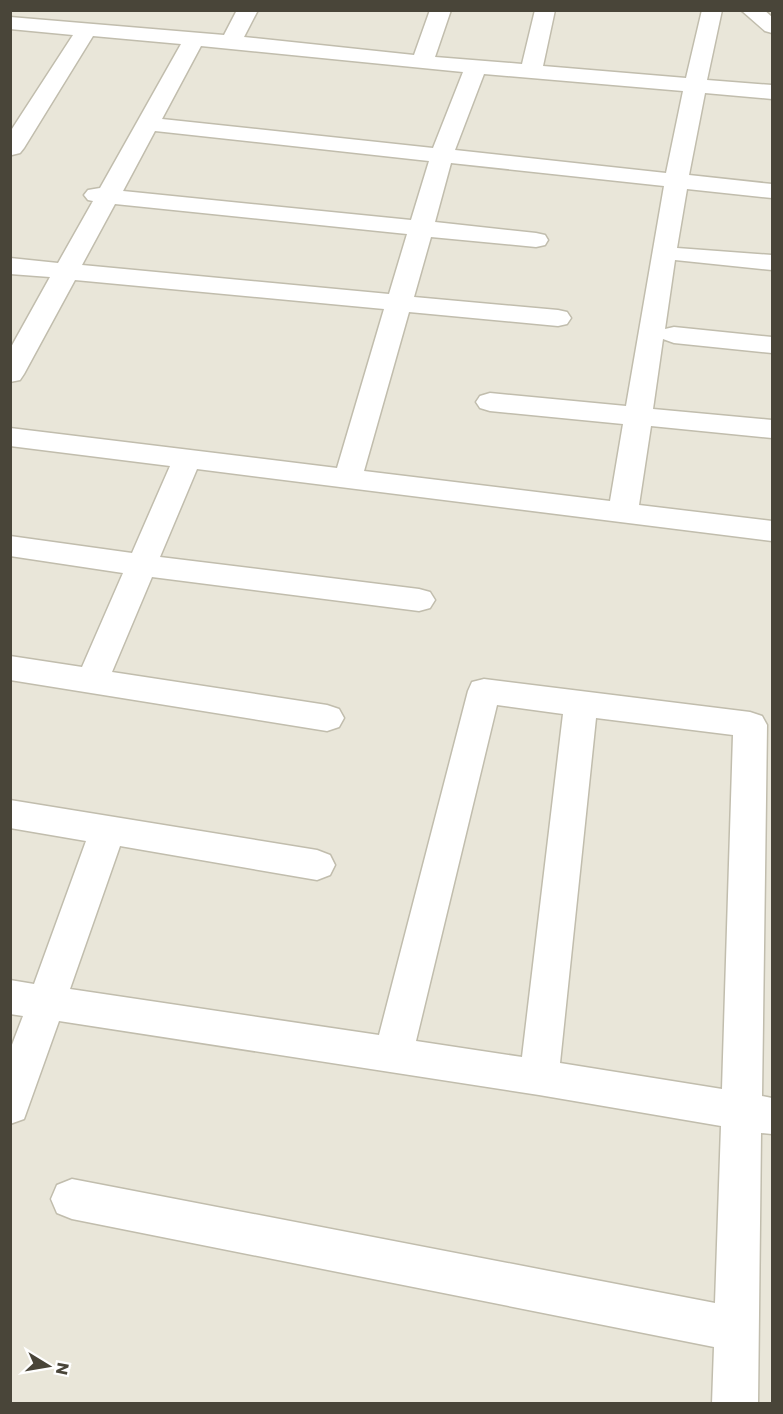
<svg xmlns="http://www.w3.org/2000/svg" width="783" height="1414" font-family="Poppins,sans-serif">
<rect width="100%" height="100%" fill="#f5f3eb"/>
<!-- residential -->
<path fill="#e9e6d9" d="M11,11H772V1403H11Z"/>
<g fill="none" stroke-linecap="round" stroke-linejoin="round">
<defs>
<path id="minor" d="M237,10H258L244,37L414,55L430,10H451L435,57L522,64L535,10H555L543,66L686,78L702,10H722L707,80L772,85V99L705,93L689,175L772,184V198L687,189L677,248L772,255V270L675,260L665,329L674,327L772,337V353L674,343L663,339L653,409L772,420V438L651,426L639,505L772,521V541L197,469L160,557L419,589L430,592L435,600L430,608L419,611L152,577L112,672L327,705L339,709L344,718L339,727L327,731L10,680V656L82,667L123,573L10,556V536L132,553L170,466L10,446V428L337,468L384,309L75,280L24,374L20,380L10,382V349L50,277L10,274V258L58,263L93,201L88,200L84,195L88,190L100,188L181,44L93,36L24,148L20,153L12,155L10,132L73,35L10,29V17L224,35ZM201,46L463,72L433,148L162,119ZM484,74L683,91L666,173L455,150ZM155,131L429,161L411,220L123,191ZM451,163L664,186L626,406L490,393L480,396L476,402L480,408L490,411L623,424L610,501L364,471L409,312L558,326L567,324L571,318L567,312L558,310L414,297L431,237L536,247L545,245L548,240L545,235L536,233L435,222ZM115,204L407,234L389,294L82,265Z
M741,10H764L772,17V33L765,31Z
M484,679L750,712L762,716L767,725L762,1096L772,1098V1134L761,1133L758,1404H712L714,1347L72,1219L57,1213L51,1199L57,1185L72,1179L715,1303L721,1126L539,1095L59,1021L24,1119L10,1124V1050L23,1016L10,1014V980L34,984L86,841L10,828V800L317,850L330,855L335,865L330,875L317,880L120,846L70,989L379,1035L468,691L472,682ZM497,705L563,714L522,1057L416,1041ZM596,718L733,735L722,1089L560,1063Z"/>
</defs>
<!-- minor casing -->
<use href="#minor" stroke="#c1bdad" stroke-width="3"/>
<!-- minor -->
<use href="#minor" fill="#fff" fill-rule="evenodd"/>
</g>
<!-- border -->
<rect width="783" height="1414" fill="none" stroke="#494539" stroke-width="24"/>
<!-- north arrow -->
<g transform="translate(48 1366) rotate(101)" stroke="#ffffff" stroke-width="4.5" paint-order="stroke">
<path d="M0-4.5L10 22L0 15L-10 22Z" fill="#494539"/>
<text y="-9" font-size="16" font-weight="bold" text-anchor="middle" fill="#494539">N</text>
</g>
</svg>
